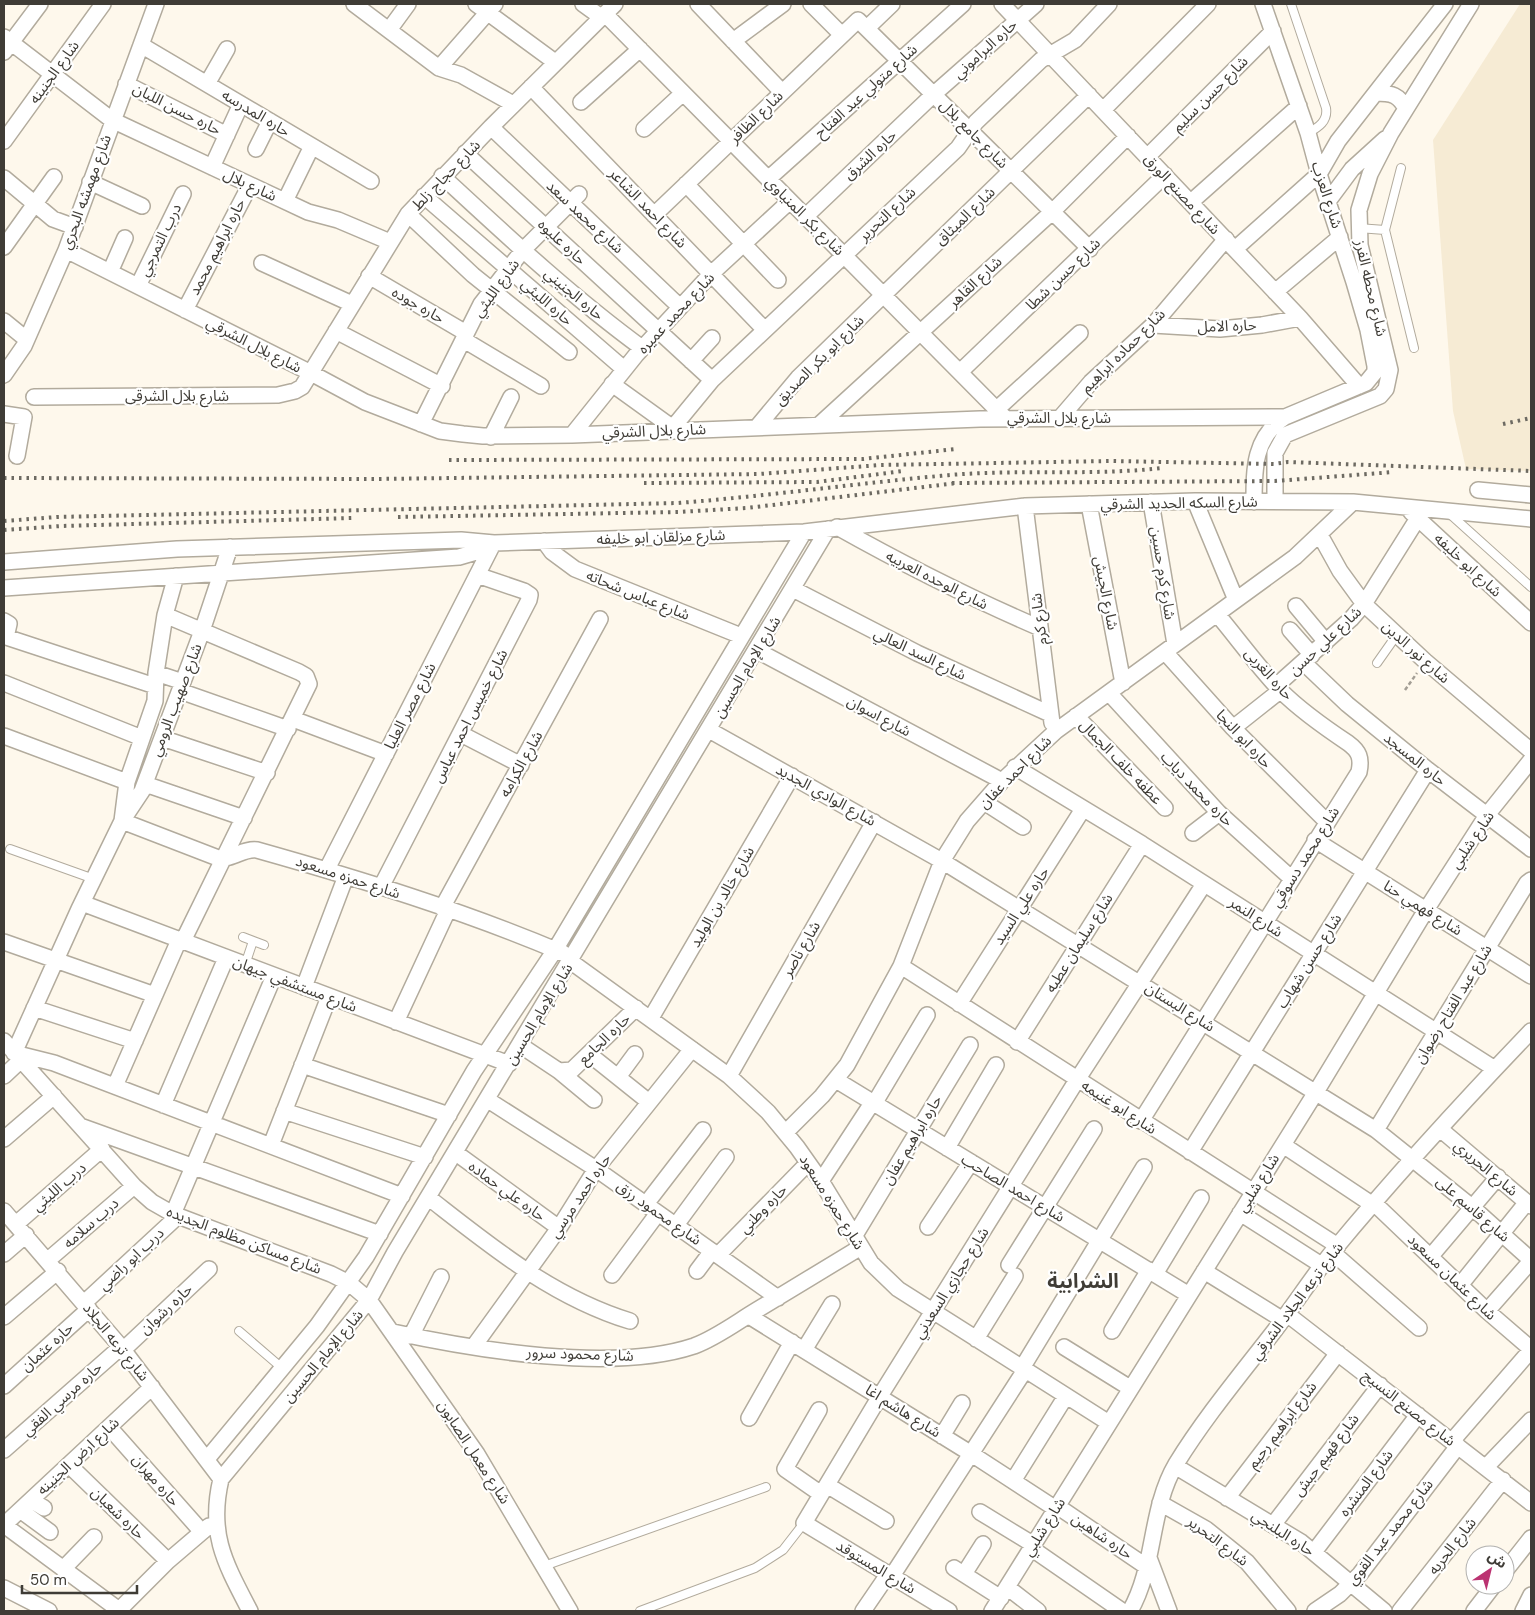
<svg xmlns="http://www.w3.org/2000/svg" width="1535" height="1615" font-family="'DM Sans','Noto Sans Arabic',sans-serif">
<rect width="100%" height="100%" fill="#fef8ec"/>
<!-- built -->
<path fill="#f6ebd4" d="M1520,4H1531V471L1466,469L1453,411L1433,140Z"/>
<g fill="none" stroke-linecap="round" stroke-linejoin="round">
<defs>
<path id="lane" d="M1291,4L1326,108C1328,121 1319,127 1308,133
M1401,168L1385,230L1414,348
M1358,228L1385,230
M1450,514L1531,587
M1377,663L1396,636
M10,849L94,879
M243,937L264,945
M245,965L253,941
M239,1331L282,1368
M544,1566L766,1487
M640,1611L755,1568L783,1550L804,1523"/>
<path id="street" d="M354,4L439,68L461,75L513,104
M476,4L555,62
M583,4L601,17
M698,4L782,92
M811,4L842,35
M1002,4L1300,318L1359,386
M605,14L1006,419
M867,28L892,4
M389,30L408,4
M4,37L112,120L308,212L338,220L390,242
M733,41L783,4
M141,45L371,181
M4,52L40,4
M439,68L495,4
M126,84L227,135
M207,84L227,49
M531,87L765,330
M1376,93C1392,93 1399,95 1406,109
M581,102L640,49
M1103,110L1208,4
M491,127L680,307
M644,129L683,93
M4,141L103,4
M256,149L270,121
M465,153L712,380
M1147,157L1273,31
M212,167L241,104
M442,176C507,236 571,296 642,348
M4,178L53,219L75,227
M768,179L963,4
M90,182L142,206
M686,184L778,280
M424,196L624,369
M1329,200L1352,169L1385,139
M285,201L312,146
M1191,202L1299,106
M408,214L473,275L569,352
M654,215L858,20L1090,249
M806,216L934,94L1036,4
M4,247L54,177
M1235,249L1319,174L1338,141L1445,4
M66,250L311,373L365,402L440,431L463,434L483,436L572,435L980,419L1285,417
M262,263L352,304
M110,272L125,238
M369,276L466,333
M138,286L183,194
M1275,292L1340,237
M185,310L250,185
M4,321L26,339
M1153,325L1220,329L1262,325L1300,318
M336,331L442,386
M464,340L541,386
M691,361L712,338
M960,372L1165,175
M4,375L24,346L66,250L156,4
M612,384L673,428
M34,397L278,395L295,391L302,387L408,214L491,127L615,4
M997,409L1080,333
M4,414L24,417L17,456
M1060,418L1091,382L1153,325L1226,239
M421,424L481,304L523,250L579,194
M819,425L1052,212L1128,136
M757,427L798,378L1089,95
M670,431L712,380L958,148L976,122L1041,60L1075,40L1109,4
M572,435L636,355L711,274L790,201
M491,437L511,397
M1478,490L1531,495
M1195,501L1236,600
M1275,501V453L1285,435L1380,396L1386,389L1390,370L1360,245L1359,210L1370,174L1391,133L1471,4
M1151,502L1175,644
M1254,502C1254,468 1254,437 1285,417L1366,383L1375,372V366L1368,330L1354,282L1319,174L1308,133L1263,4
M1089,504L1123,683
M1025,506L1052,723
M1411,512L1531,623
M837,527C903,564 970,598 1040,628
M1320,535L1340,571L1364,604L1425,661L1531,751
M544,541L552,552L575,569L741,636
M230,547L202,631L142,791L122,821L79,909L14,1053L54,1063L402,1196
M4,562L177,549L461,540L494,543L804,532L1025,506L1195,501L1353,502L1531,519
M4,588L459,557L483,550L494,543
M793,589L917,653L1050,714
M1296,606L1326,642
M165,615L299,672L306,676L309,684L183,941
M4,621L9,624L6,637L155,686
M1290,630L1312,655
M756,650L1002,781
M1165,652L1233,728L1327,822
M1304,663L1347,704L1428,770L1531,849
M156,673L183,682
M4,683L142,738
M1277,685L1351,619L1364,604L1418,518
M180,691L288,729
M1109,693L1219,813L1291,878
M1076,716L1165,808
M293,719L386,754
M1233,728L1281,690
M709,730L942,861L1376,1130L1472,1207L1531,1260
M461,734L521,765
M4,736L127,782
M162,738L267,773
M1015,767L1142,844L1495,1069
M145,784L244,818
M984,802L1023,827
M122,821L218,858C233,860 243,848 257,850C360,879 464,911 563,953
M122,821L127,782L155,701L156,673L165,615L176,576
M1193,833L1219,813
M1315,840L1531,976
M327,869L493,544
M381,887L529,600L530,595L524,591L477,575
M82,903L509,1064
M442,908L600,619
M4,942L155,995
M570,961L729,1076L768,1112L797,1147L821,1181L871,1263L898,1289L1109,1423
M901,966L1338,1246
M304,987L346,876
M959,1004L1083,809
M34,1008L135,1041
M651,1018L792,776
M396,1022L448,910
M4,1041L134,1186L152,1202L173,1214L331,1274L349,1283L369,1300L477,1454L570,1611
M1017,1042L1142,844
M520,1045L559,1071L572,1070L636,1008
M589,1054L649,1102
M302,1065L449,1115
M559,1071L594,1100
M4,1076L21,1060
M729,1076L874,822
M618,1077L635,1054
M836,1080L1189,1295
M115,1086L179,940
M488,1100L596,1169L778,1298
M874,1104L927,1015
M163,1105L226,958
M284,1111L425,1157
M1141,1121L1359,772C1362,758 1359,751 1348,743C1324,727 1301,711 1281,691C1258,667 1238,639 1217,614
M83,1127L380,1234
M1440,1129L1531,1206
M1376,1130L1527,883L1531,880
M786,1132L822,1096L847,1065L901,966L942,861L967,821L1002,781L1056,731L1295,557L1353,502
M4,1139L54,1096
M271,1145L329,997
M1283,1145L1373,1205
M947,1148L996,1065
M1190,1152L1428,770
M456,1153L559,1228
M821,1181L872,1103
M429,1198C492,1247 552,1297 630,1321
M1374,1203L1487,1311L1531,1349
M646,1204L703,1130
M4,1211L121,1347L221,1479
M1240,1213L1323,1266
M173,1214L274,976
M16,1224L102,1149
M676,1225L726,1157
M928,1227L971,1162
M855,1235L970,1045
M1332,1252L1419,1328
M4,1254L26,1235
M718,1255L808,1163
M1431,1256L1498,1177
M48,1260L134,1186
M1009,1265L1094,1129
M697,1271L712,1251
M1204,1271L1283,1320
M1155,1274L1201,1198
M612,1275L658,1213
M1461,1284L1527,1202
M84,1303L178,1216
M1487,1311L1531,1261
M1287,1314L1531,1503
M749,1316L970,1453L1056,1509
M4,1317L58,1271
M1112,1331L1149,1270
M393,1332C476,1350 613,1373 694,1346C716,1338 737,1322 757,1310C792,1289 826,1268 861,1247
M411,1336L441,1277
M976,1339L1015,1276
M474,1346L559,1228L596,1169L692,1049
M1064,1347L1130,1388
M123,1350L209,1269
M804,1350L832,1304
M1022,1368L1144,1167
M4,1386L89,1309
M819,1410L785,1469L821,1494
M749,1418L792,1342
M109,1427L202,1532
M942,1436L962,1403
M1452,1441L1531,1350
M4,1450L121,1347
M207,1459L317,1326L366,1257L474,1071L555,950L804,532
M69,1465L168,1561
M1175,1466L1301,1542L1384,1611
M1486,1467L1531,1420
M1013,1481L1066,1396
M827,1485L886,1521
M1227,1498L1338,1353
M31,1500L44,1508
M1160,1503L1206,1529L1247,1562L1288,1611
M1057,1506L1147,1567
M20,1510L50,1532
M980,1512L1034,1545
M4,1525L152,1387
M4,1525L119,1610
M1273,1525L1380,1385
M1031,1548L1122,1611
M1314,1552L1418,1415
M1149,1558L1169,1611
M954,1568L1001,1598
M63,1569L94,1537
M1505,1571L1531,1538
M964,1574L983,1544
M892,1576L1025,1370
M1007,1587L1038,1611
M4,1588L49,1611
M118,1611L168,1561L209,1526
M250,1611C225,1563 208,1534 221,1479L369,1300L395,1252L828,529
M863,1611L889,1573
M949,1611L804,1523L880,1396L1077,1080L1204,884
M992,1611L1316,1092L1426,910L1487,815L1531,760
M1130,1611C1156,1566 1149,1510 1176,1464C1205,1417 1241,1374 1275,1330C1295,1304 1313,1276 1333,1251C1396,1175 1463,1102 1531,1031
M1315,1611L1340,1594L1360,1574L1458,1446
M1400,1611L1503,1480
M1474,1611L1494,1585
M1523,1611L1531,1595"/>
</defs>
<!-- lane casing -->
<use href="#lane" stroke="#b2ab9d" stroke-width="10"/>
<!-- street casing -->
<use href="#street" stroke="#b2ab9d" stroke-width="18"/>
<!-- path -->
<path stroke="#a39e95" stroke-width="2.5" stroke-dasharray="4 2.5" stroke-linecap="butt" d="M1405,690L1417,673"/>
<!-- lane -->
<use href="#lane" stroke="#fff" stroke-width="8"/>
<!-- street -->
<use href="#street" stroke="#fff" stroke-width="15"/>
<!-- rail -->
<path stroke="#6d6a62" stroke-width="4" stroke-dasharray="2.5 5" stroke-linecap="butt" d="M1503,424L1531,418
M449,460L863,459L956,449
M4,478L376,479L759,474L881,465L1111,461L1274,464L1288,462L1531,471
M644,483L817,482L903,471
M952,483L1275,481L1394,472
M398,517L678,512L747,508L957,483
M4,521L57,517L678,503C769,496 859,483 950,475C1020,469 1091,476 1162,468
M4,530L61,526L353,518"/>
</g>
<g text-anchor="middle" stroke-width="4.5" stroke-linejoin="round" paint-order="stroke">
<!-- street labels -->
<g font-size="15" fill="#3f3c36" stroke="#fff">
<text transform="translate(985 49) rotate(-42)" y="5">حاره البراموني</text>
<text transform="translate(54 72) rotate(-54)" y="5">شارع الجنينه</text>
<text transform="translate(866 91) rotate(-42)" y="5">شارع متولي عبد الفتاح</text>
<text transform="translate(1210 94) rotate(-45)" y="5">شارع حسن سليم</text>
<text transform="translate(177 109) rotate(27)" y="5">حاره حسن اللبان</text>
<text transform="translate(256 113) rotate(31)" y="5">حاره المدرسه</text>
<text transform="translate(756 117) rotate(-44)" y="5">شارع الظافر</text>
<text transform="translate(974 134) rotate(45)" y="5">شارع جامع بلال</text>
<text transform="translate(870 155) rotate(-43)" y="5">حاره الشرق</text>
<text transform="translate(446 175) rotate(-46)" y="5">شارع حجاج زلط</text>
<text transform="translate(250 185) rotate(25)" y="5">شارع بلال</text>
<text transform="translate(86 192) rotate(-70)" y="5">شارع مهمشه البحري</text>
<text transform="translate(1182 194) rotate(47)" y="5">شارع مصنع الورق</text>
<text transform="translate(1327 195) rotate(72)" y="5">شارع العزب</text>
<text transform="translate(648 208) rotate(46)" y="5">شارع احمد الشاعر</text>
<text transform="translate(887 214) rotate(-43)" y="5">شارع التحرير</text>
<text transform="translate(805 216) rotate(45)" y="5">شارع بكر المنياوي</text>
<text transform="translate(965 216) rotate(-44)" y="5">شارع الميثاق</text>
<text transform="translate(585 217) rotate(43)" y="5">شارع محمد سعد</text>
<text transform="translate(160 240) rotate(-64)" y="5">درب التمرجي</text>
<text transform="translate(562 242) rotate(43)" y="5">حاره عليوه</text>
<text transform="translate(217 247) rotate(-63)" y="5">حاره ابراهيم محمد</text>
<text transform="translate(1063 274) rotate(-44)" y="5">شارع حسن شطا</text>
<text transform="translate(975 282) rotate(-43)" y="5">شارع القاهر</text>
<text transform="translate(496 288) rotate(-54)" y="5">شارع الليثي</text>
<text transform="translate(1371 288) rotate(77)" y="5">شارع محطه الفرز</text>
<text transform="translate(574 294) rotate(40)" y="5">حاره الجنيني</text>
<text transform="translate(547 302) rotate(41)" y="5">حاره الليثي</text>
<text transform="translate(418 305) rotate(30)" y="5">حاره جوده</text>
<text transform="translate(676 313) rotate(-47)" y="5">شارع محمد عميره</text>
<text transform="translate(1227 326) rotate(-2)" y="5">حاره الامل</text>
<text transform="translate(254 345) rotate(27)" y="5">شارع بلال الشرقي</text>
<text transform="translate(1123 351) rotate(-45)" y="5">شارع حماده ابراهيم</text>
<text transform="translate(819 360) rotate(-45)" y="5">شارع ابو بكر الصديق</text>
<text x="177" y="401">شارع بلال الشرقى</text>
<text x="1059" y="423">شارع بلال الشرقي</text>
<text transform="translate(654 431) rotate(-2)" y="5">شارع بلال الشرقي</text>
<text transform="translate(1179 503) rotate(-1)" y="5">شارع السكه الحديد الشرقي</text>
<text transform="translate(661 537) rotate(-2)" y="5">شارع مزلقان ابو خليفه</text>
<text transform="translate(1468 565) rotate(43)" y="5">شارع ابو خليفه</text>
<text transform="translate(1163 573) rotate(81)" y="5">شارع كرم حسين</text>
<text transform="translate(937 580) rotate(27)" y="5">شارع الوحده العربيه</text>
<text transform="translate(1106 593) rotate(79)" y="5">شارع الجيش</text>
<text transform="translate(638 595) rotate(22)" y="5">شارع عباس شحاته</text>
<text transform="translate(1039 619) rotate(-97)" y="5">شارع كرم</text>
<text transform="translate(1325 641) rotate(-43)" y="5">شارع علي حسن</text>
<text transform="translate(1416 652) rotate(42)" y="5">شارع نور الدين</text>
<text transform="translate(920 654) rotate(26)" y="5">شارع السد العالي</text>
<text transform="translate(747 667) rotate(-59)" y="5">شارع الإمام الحسين</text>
<text transform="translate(1269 674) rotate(48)" y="5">حاره الغربى</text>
<text transform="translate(176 700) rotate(-69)" y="5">شارع صهيب الرومي</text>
<text transform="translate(410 706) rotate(-63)" y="5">شارع مصر العليا</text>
<text transform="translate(470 716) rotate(-63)" y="5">شارع خميس احمد عباس</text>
<text transform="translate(879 716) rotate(28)" y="5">شارع اسوان</text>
<text transform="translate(1244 739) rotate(47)" y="5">حاره ابو النجا</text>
<text transform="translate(1415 759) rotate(39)" y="5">حاره المسجد</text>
<text transform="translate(1121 762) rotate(46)" y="5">عطفه خلف الجمال</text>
<text transform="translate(521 764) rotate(-61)" y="5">شارع الكرامه</text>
<text transform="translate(1015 772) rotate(-45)" y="5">شارع احمد عفان</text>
<text transform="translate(1197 789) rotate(46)" y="5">حاره محمد دياب</text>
<text transform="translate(826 795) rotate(29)" y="5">شارع الوادي الجديد</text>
<text transform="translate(1472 840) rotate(-56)" y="5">شارع شلبي</text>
<text transform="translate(1305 857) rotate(-58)" y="5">شارع محمد دسوقي</text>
<text transform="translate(348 877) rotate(18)" y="5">شارع حمزه مسعود</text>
<text transform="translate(722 897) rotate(-60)" y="5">شارع خالد بن الوليد</text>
<text transform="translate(1021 906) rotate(-57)" y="5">حاره علي السيد</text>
<text transform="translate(1423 908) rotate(32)" y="5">شارع فهمي حنا</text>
<text transform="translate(1256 917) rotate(33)" y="5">شارع النمر</text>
<text transform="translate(1079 943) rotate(-58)" y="5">شارع سليمان عطيه</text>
<text transform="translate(801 949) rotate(-60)" y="5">شارع ناصر</text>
<text transform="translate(1309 961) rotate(-58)" y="5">شارع حسن شهاب</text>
<text transform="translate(295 984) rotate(21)" y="5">شارع مستشفي جيهان</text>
<text transform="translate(1453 1004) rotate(-59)" y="5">شارع عبد الفتاح رضوان</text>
<text transform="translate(1180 1007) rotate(32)" y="5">شارع البستان</text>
<text transform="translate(539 1014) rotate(-59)" y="5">شارع الإمام الحسين</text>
<text transform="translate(604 1039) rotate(-44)" y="5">حاره الجامع</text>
<text transform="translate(1119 1107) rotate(33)" y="5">شارع ابو غنيمه</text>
<text transform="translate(912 1140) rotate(-59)" y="5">حاره ابراهيم عفان</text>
<text transform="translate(1486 1168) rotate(40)" y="5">شارع الحريري</text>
<text transform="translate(1258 1183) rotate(-58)" y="5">شارع شلبي</text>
<text transform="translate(59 1187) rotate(-41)" y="5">درب الليثي</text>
<text transform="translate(1013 1188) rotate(31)" y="5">شارع احمد الصاحب</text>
<text transform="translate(507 1191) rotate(36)" y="5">حاره علي حماده</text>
<text transform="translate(580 1196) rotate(-56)" y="5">حاره احمد مرسي</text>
<text transform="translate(832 1202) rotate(58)" y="5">شارع حمزه مسعود</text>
<text transform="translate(763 1209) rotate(-46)" y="5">حاره وطني</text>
<text transform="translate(1473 1209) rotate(41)" y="5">شارع قاسم على</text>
<text transform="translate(659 1213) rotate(35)" y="5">شارع محمود رزق</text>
<text transform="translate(91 1223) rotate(-41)" y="5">درب سلامه</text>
<text transform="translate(244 1240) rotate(21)" y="5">شارع مساكن مظلوم الجديده</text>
<text transform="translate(131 1259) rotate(-43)" y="5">درب ابو راضي</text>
<text transform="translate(1452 1277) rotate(44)" y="5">شارع عثمان مسعود</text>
<text transform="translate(951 1283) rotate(-58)" y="5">شارع حجازي السعدني</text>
<text transform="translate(1297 1301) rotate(-53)" y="5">شارع ترعه الجلاد الشرقي</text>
<text transform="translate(166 1309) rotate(-43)" y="5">حاره رشوان</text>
<text transform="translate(116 1342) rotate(51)" y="5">شارع ترعه الجلاد</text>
<text transform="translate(47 1347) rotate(-42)" y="5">حاره عثمان</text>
<text transform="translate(580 1354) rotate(2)" y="5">شارع محمود سرور</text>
<text transform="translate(323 1356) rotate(-50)" y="5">شارع الإمام الحسين</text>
<text transform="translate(62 1399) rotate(-42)" y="5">حاره مرسي الفقي</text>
<text transform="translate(1409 1408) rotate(38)" y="5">شارع مصنع النسيج</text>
<text transform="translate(903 1411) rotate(32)" y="5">شارع هاشم اغا</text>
<text transform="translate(1282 1425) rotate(-53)" y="5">شارع ابراهيم رحيم</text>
<text transform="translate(474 1452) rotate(57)" y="5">شارع معمل الصابون</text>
<text transform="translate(1326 1455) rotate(-53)" y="5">شارع فهيم حبش</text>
<text transform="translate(78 1456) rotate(-43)" y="5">شارع ارض الجنينه</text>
<text transform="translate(156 1480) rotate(49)" y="5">حاره مهران</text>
<text transform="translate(1366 1483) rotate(-53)" y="5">شارع المنشره</text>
<text transform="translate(118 1513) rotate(44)" y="5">حاره شعبان</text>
<text transform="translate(1044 1527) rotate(-58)" y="5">شارع شلبي</text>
<text transform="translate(1390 1532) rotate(-52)" y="5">شارع محمد عبد القوي</text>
<text transform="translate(1283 1533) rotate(33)" y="5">حاره البلنجي</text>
<text transform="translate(1102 1536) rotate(34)" y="5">حاره شاهين</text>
<text transform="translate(1218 1541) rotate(37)" y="5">شارع التحرير</text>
<text transform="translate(1452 1546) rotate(-52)" y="5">شارع الحريه</text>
<text transform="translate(876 1567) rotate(31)" y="5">شارع المستوقد</text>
</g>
<!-- district labels -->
<g font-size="20" font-weight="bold" fill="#3f3c36" stroke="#fff">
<text x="1083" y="1288">الشرابية</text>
</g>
</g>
<!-- border -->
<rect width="1535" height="1615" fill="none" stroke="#3f3c36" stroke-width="10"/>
<!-- north arrow -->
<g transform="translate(1490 1570) rotate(35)"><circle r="24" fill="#ffffff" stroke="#b2b1af"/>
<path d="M0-4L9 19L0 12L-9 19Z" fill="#bb3371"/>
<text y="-8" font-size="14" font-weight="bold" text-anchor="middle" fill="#3f3c36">ش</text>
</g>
<!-- scale -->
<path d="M22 1585v8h115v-8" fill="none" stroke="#3f3c36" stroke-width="2.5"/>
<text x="30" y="1585" font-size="15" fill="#3f3c36" stroke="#ffffff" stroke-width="4" paint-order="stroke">50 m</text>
</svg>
